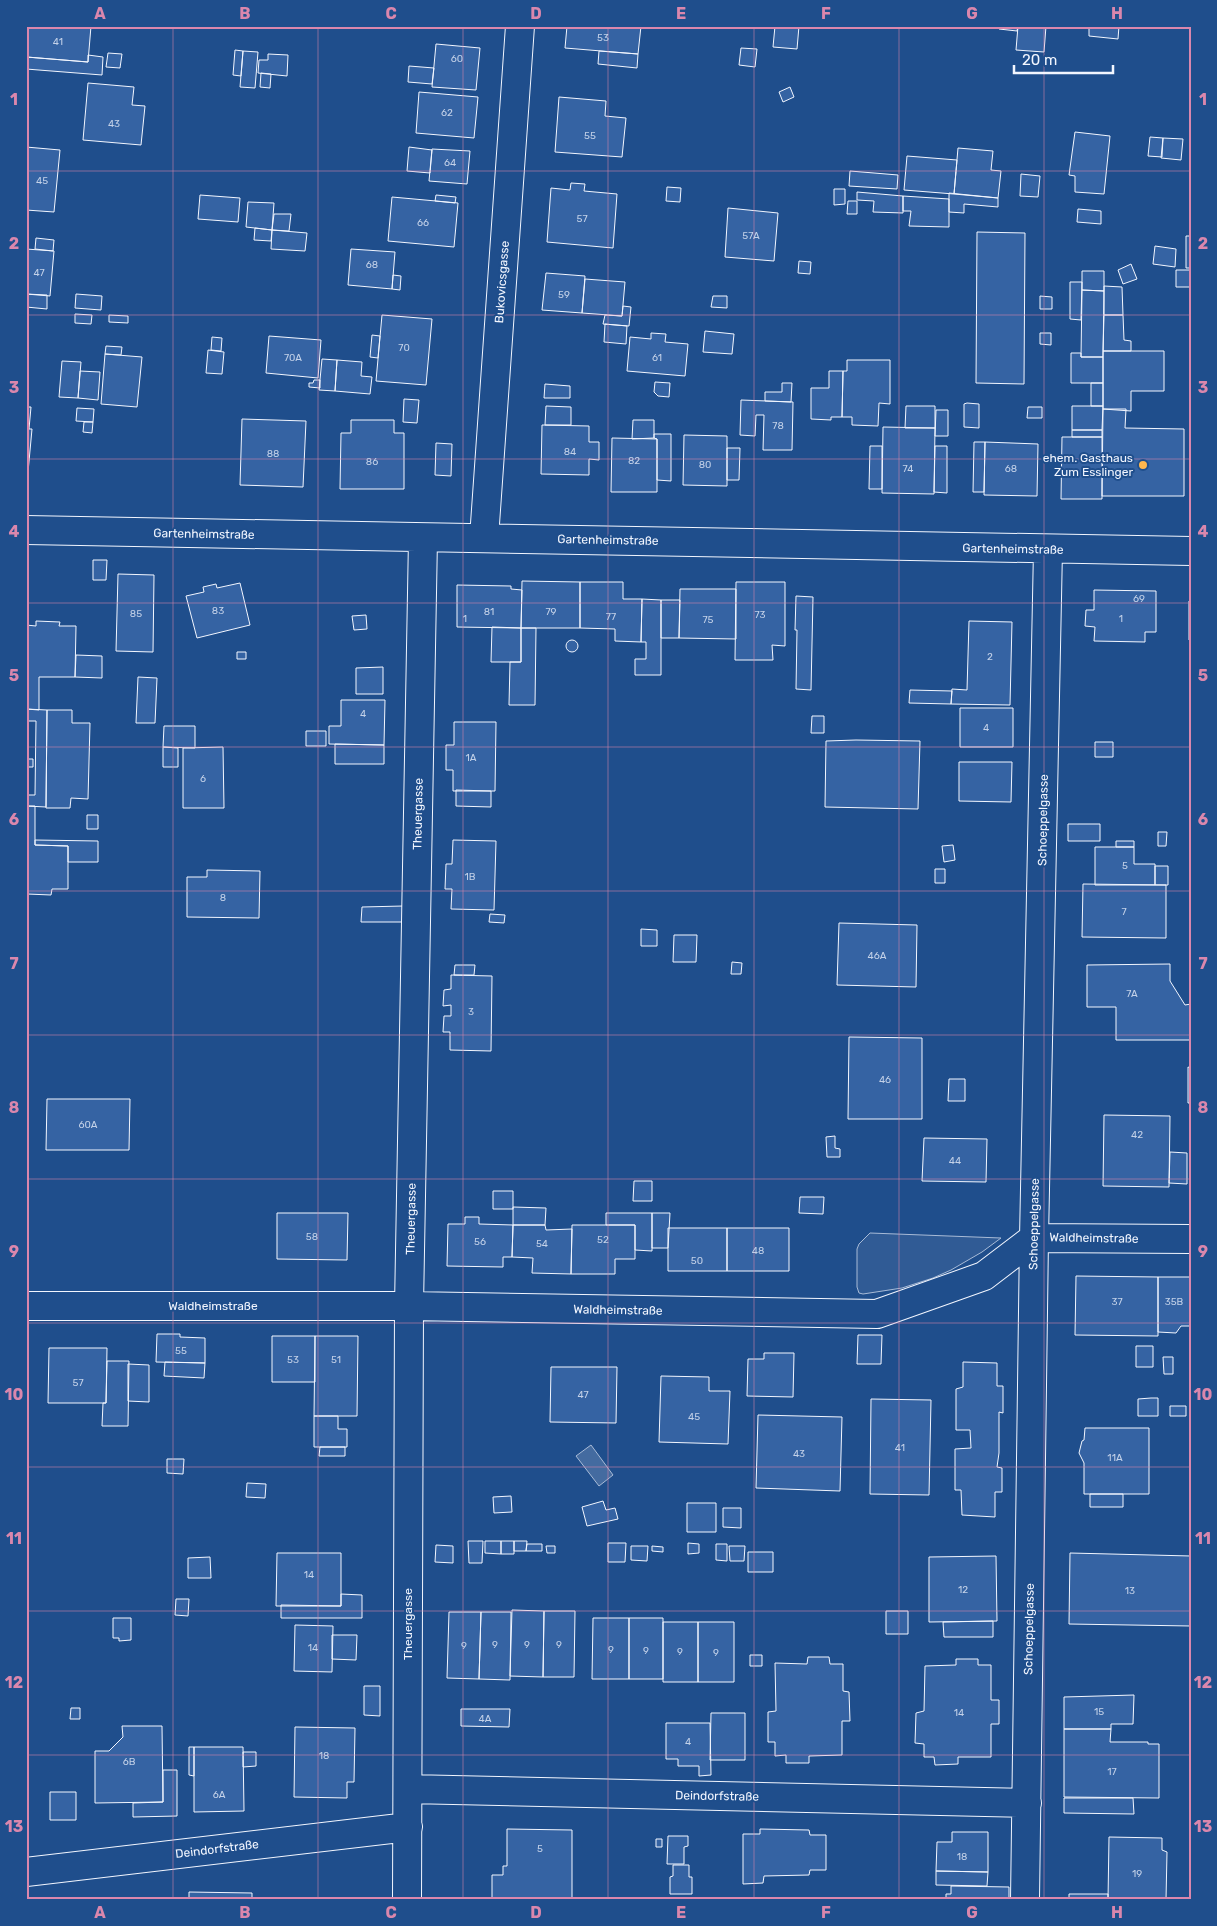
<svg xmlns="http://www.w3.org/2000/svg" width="1217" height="1926" font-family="Rubik,sans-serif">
<rect width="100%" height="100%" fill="#1f4e8c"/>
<!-- built -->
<path fill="#305b95" stroke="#a8bbd7" d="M870,1233L1001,1238L982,1252L951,1270L933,1278L902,1288L863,1294L859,1293L857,1287V1249L859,1244Z"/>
<!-- water -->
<path fill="#446ba0" stroke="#a8bbd7" d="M591,1445L613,1475L599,1486L576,1456Z"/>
<!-- building -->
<path fill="#3563a3" stroke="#f2f6ff" d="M26,26H91L88,62L26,57Z
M567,26H641L638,54L565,48Z
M775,26H799L797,49L773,47Z
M999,26H1018L1017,31L999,29Z
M1018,26H1046L1044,52L1016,50Z
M1089,26H1119L1118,39L1089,36Z
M436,44L480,48L476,90L432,87Z
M741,48L757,49L755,67L739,65Z
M235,50L243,51L241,76L233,75Z
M243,51L258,52L255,88L240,87Z
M599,51L638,54L637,68L598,64Z
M108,53L122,54L120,68L106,67Z
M268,54L288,55L287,76L258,73L259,60H268Z
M88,55L103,57L102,75L26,69L27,57L88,62Z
M409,66L434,68L432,84L408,82Z
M261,73L271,74L270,88L260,87Z
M88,83L134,87L132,105L145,106L141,145L83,140Z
M790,87L794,97L783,102L779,92Z
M419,92L478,97L474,138L416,133Z
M559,97L606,101L605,116L626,118L622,157L555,152Z
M1075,132L1110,136L1104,194L1075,192V176L1069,175Z
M1150,137L1163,138L1162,157L1148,156Z
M1163,138L1183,139L1181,160L1161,158Z
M26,147L60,150L54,212L26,210Z
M409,147L432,150L430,173L407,171Z
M958,148L993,151L991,170L1001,171L998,198L954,194Z
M432,149L470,151L467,184L429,181Z
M907,156L957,160L954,194L904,190Z
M850,171L898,175L897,189L849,186Z
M1021,174L1040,176L1038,197L1020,196Z
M571,183L585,184L584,191L617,194L613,248L547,242L551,188L570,190Z
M667,187L681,188L680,202L666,201Z
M834,189H845V204L834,205Z
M857,192L903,196V213L873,212L874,201L857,200Z
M949,193L998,198V207L964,204V213L949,212Z
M200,195L240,198L238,222L198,219Z
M436,195L456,197L455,203L435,201Z
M903,196L949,199V227L909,226L911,211H903Z
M392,197L458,203L454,247L388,241Z
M848,201H857V214H847Z
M248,202L274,203L272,230L246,227Z
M728,208L778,213L774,261L725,257Z
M1078,209L1101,211V224L1077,222Z
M274,214H291L289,231L272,230Z
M255,228L272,230L271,241L254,240Z
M272,230L307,233L305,251L271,249Z
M977,232L1025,233L1024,384L976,383Z
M1186,236H1191V268H1186Z
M36,238L54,240L53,251L35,249Z
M1155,246L1176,249L1175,267L1153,264Z
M26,249L54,251L50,296L26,294Z
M351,249L395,252L392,289L348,285Z
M799,261L811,262L810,274L798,273Z
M1131,264L1137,279L1123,284L1118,270Z
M1176,270H1191V287H1176Z
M1082,271H1104V291L1082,290Z
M546,273L585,276L582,313L542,310Z
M393,275L401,276L400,290L392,289Z
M585,279L625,282L622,316L582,313Z
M1070,282H1082L1081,320L1070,319Z
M1104,286L1122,287L1123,315H1104Z
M1082,290L1104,291L1103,357H1081Z
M26,294L47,295V309L26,307Z
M76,294L102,296L101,310L75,308Z
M713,296H727V308L711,307Z
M1040,296L1052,297V309H1040Z
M623,306L631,307L629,326L603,324L605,315L622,316Z
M75,314L92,315L91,324L75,323Z
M109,315L128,316V323L109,322Z
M382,315L432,319L426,385L376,381Z
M1104,315H1123L1124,340L1131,341V351H1103Z
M605,324L627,326L626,344L604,342Z
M705,331L734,334L732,354L703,352Z
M651,333L666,334L665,342L688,344L685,376L627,371L630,337L651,339Z
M1040,333H1051V345L1040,344Z
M372,335L380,336L378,358L370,357Z
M269,336L321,340L318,378L266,373Z
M212,337L222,338L221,351L211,350Z
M106,346L122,347L121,355L105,354Z
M208,350L224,352L222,374L206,373Z
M1103,351H1164V391H1131V411L1103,409Z
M1071,353H1081V357H1103V383H1071Z
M105,354L142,357L137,407L101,404Z
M322,359L337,360L335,391L319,390Z
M337,360L362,362L361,376L372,377L370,394L335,391Z
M847,360H890V404L879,403L878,426L852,425V417H842L843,371H847Z
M62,361L81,362L78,398L59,397Z
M80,371L100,372L98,400L78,398Z
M829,371H843L842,417H831V420L811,419V388H829Z
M314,380H320V388L309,387V383H313Z
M655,382L670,383L669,397L658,396L654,392Z
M782,383H792L791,402L765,401V392H782Z
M1091,383H1103V406H1091Z
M545,384L570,386V398H544Z
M404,399L419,400L417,423L403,422Z
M741,400L793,402L792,450H763L764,415H756L755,436L740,435Z
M967,403L979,404V428L964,427V404Z
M546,406L571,407V425H545Z
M906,406H935V428H905Z
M1072,406H1103L1102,430H1072Z
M26,407H31L29,429H32L27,483Z
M1028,407H1042V418H1027Z
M77,408L94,409L93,422L76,421Z
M1103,409H1126L1125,428L1184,429V496H1102Z
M936,410H948V436H935Z
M242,419L306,421L303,487L240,485Z
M351,420H394V433H404V489H340L341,433H351Z
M633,420H654V438L632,439Z
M84,422H93L92,433L83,432Z
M542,425L589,426V442H599V460L589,459V475L541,474Z
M883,427L935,428L934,494L882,493Z
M1072,430H1102V437H1072Z
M654,434H671V481L657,480V439L654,438Z
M684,435L727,436V486L683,485Z
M1062,437H1102V499H1061Z
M612,438L657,439V492H611Z
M974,442H985L984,492H973Z
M985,442L1038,444L1037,496L984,495Z
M436,443L452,444L451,476L435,475Z
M870,446H882V489H869Z
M935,446H947V493L934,492Z
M727,448H740L739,480H727Z
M93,560H107L106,580H93Z
M118,574L154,575L153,652L116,651Z
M522,581L580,582V628H521Z
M580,582H623V599H642L641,642L615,641V629L580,628Z
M736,582H785V646L772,645L773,660H735Z
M240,583L250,625L197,638L186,596L204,592L203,587L216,584L217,588Z
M457,585L511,586V589L522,590L521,628L457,627Z
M680,589H736V639L679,638Z
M1094,590L1156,591V632H1145V642L1094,641L1095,627L1085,626L1086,610H1094Z
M796,596L813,597L811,690L796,689L797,630H795Z
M642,599L661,600V675H635V659H646V642H641Z
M661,600H680L679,638H661Z
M1189,601H1191V640H1189Z
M366,615L367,629L354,630L352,616Z
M36,621L60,622L59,626H76L75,677H39V710L26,709V625L36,626Z
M969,621L1012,622L1010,705L951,704L952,689L967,690Z
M492,627L521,628V662H491Z
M521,628H536L535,705H509L510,662H521Z
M566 646a6 6 0 1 1 12 0a6 6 0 1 1-12 0Z
M237,652H246V659H237Z
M76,655L102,656V678L75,677Z
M383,667V694H356V668Z
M138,677L157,678L155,723H136Z
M910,690L952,691L951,704L909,703Z
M341,700H385L384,745L329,744V726H341Z
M960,708H1013V747H960Z
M26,709L47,710L46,807L26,806V795H35L36,721H26Z
M47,710H72V723H90L88,799L71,798L70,808H46Z
M812,716H824V733H811Z
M454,722H496L495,791H453V770H446V745H454Z
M164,726H195V748L163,747Z
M306,731H326V746H306Z
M856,740L920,741L918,809L825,807L826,741Z
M1095,742H1113V757H1095Z
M335,744L384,745V764H335Z
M163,747L178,748V767H163Z
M223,747L224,808H183V748Z
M26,759H33V767H26Z
M959,762H1012L1011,802L959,801Z
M456,790L491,791V807L456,806Z
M26,806H35V845L68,846V889H52L51,895L27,894Z
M87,815H98V829H87Z
M1068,824H1100V841H1068Z
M1158,832H1167L1166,846H1158Z
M35,840L98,841V862H68V846L35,845Z
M453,840L496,841L494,910L451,909L452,889H445L446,864H452Z
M1116,841H1134V847H1116Z
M953,845L955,860L944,862L942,846Z
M1095,847H1134V864H1155V885H1095Z
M1155,866H1168V885H1155Z
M935,869H945V883H935Z
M207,870L260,871L259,918L187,917V877H207Z
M1083,884L1166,885V938L1082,937Z
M403,906V922H361L362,907Z
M490,914L505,915L504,923L489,922Z
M839,923L917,925L916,987L837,985Z
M641,929L657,930V946H641Z
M674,935H697L696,962H673Z
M732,962L742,963L741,974H731Z
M1170,964V981L1185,1005L1191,1004V1040H1116V1007H1087V965Z
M455,965H475L474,975H454Z
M451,975L492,976L491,1051L450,1050V1032H443L444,1016H451V1005L443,1006L444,990L451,989Z
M849,1037L922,1038V1119H848Z
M1188,1067L1191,1068V1103H1188Z
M949,1079H965V1101H948Z
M47,1099H130L129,1150H46Z
M1104,1115L1170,1116L1169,1187L1103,1186Z
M835,1136V1148L840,1149V1157H827L826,1137Z
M924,1138L987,1139L986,1182L922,1181Z
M1170,1152L1187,1153V1184L1169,1183Z
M634,1181H652V1201H633Z
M493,1191H513V1209H493Z
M800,1197H824L823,1214L799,1213Z
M513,1207L546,1208L545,1225H513Z
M277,1213H348L347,1260L277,1259Z
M606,1213H652V1251L635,1250V1225H606Z
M652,1213H670L668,1248H652Z
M465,1217H479V1224L513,1225L512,1257H503V1267L447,1266L448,1224H465Z
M513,1225H545L546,1230L572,1229L571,1274L532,1273L533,1258L512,1257Z
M572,1225H635V1259H615V1274H571Z
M668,1228H727V1271H668Z
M727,1228H789V1271H727Z
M1076,1276L1158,1277V1336L1075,1335Z
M1158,1277H1191V1326H1181L1176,1333L1158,1332Z
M157,1334H180V1337L205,1338V1363L156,1362Z
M858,1335H882L881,1364H857Z
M272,1336H315V1382H272Z
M315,1336H358L357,1416H314Z
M1136,1346H1153V1367H1136Z
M49,1348H107L106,1403H48Z
M764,1353H794L793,1397L747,1396L748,1359H764Z
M1163,1357H1173V1374H1164Z
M107,1361H129L128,1426H102L103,1403H106Z
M165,1362L205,1363L204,1378L164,1376Z
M963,1362L997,1363V1386H1003V1413L999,1412V1453L997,1467L1002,1468V1492H995V1517L962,1515L961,1490H955V1449L971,1448L970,1430H956V1389L963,1387Z
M128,1364L149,1365V1402L128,1401Z
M551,1367H617L616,1423L550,1422Z
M661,1376L709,1377V1391H730L728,1444L659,1442Z
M1151,1398H1158V1416H1138V1399Z
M871,1399L931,1400L929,1495L870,1494Z
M1170,1406H1186V1416H1170Z
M758,1415L842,1417L840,1491L756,1488Z
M314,1416H338V1429H347V1447H314Z
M1085,1428H1149V1494H1084V1463L1079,1453L1082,1441L1084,1440Z
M320,1447H345V1456H319Z
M167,1459H184L183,1474L167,1473Z
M247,1483L266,1484L265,1498L246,1497Z
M1090,1494H1123V1507H1090Z
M511,1496L512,1512L494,1513L493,1497Z
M603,1501L606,1510L615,1508L618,1519L587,1526L582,1507Z
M687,1503H716V1532H687Z
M723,1508H741V1528L723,1527Z
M468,1541H483L482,1563H469Z
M485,1541H501V1554L485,1553Z
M501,1541H514V1554H501Z
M514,1541H527L526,1551H514Z
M608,1543H626L625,1562H608Z
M688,1543L699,1544V1553L688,1554Z
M527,1544H542V1551H526Z
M716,1544H727V1561L716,1560Z
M436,1545L453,1546V1563L435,1562Z
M546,1546H555V1553H547Z
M631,1546H648L647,1561L631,1560Z
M652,1546L663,1547V1552L652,1551Z
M729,1546H745L744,1561H730Z
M748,1552H773V1572H748Z
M277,1553H341V1606H276Z
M1070,1553L1191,1556V1626L1069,1624Z
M996,1556L997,1621L929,1622V1557Z
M210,1557L211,1578H188V1558Z
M341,1594L362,1595V1618H281V1605L341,1606Z
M176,1599H189L188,1616L175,1615Z
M512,1610L544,1611L543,1677L510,1676Z
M544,1611H575L574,1677H543Z
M886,1611H908V1634H886Z
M449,1612H481L479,1679L447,1678Z
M481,1612H511L510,1680L479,1679Z
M113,1618H131V1640L119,1641V1638H113Z
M593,1618H629V1679H592Z
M629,1618H663V1679H629Z
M993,1621V1637H944L943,1622Z
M663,1622H698V1682H663Z
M698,1622H734V1682H698Z
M295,1625L333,1626L332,1672L294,1671Z
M332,1635H357L356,1660L332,1659Z
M750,1655H762V1666H750Z
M808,1657H829L830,1664H843V1691L849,1692L850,1721H842V1755L809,1756V1763H786V1755L775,1756V1742H768V1712L776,1711L775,1663L807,1664Z
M956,1659H978V1665H991V1700H999V1724H991V1757H958V1764L935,1765L934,1757H924V1744L915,1743L916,1713L924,1711L925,1666L956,1665Z
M364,1686H380V1716L364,1715Z
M1134,1695L1133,1724H1111V1729H1064V1697Z
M71,1708H80V1719H70Z
M461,1709H510L509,1727L461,1726Z
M711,1713H745V1760H710Z
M666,1723H710L711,1775L699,1776V1766H678V1759H666Z
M122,1726H162L163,1802L95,1803V1751H109L123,1737Z
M295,1727L355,1728L354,1782H347V1798L294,1797Z
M1064,1729H1111L1110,1742H1148V1744H1159V1798L1064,1797Z
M189,1747H194V1776L189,1775Z
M194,1747H243L244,1811L194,1812Z
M243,1752H256V1766L243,1767Z
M163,1770H177V1816L133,1817V1803L163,1802Z
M50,1792H76V1820H50Z
M1064,1798H1133L1134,1814L1064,1813Z
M507,1829L572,1830V1899L492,1898V1875H503V1866H507Z
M760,1829L809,1830L810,1835H826V1870H810L809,1875L764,1876L763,1883L743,1884V1834H760Z
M952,1832H988V1872L936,1871L937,1842H952Z
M668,1836H688V1846L684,1847V1864H667Z
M1109,1837L1162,1838V1850L1167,1852L1166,1900H1108Z
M656,1839H662V1847H656Z
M673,1865H689V1877H692V1894H670V1877L673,1876Z
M936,1871L988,1872L987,1886L936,1885Z
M951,1886L1009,1887V1900H946V1894H951Z
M189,1892L252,1893V1900H189Z
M1069,1894H1108V1900H1069Z
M495,1899L506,1898L534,1899L495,1900Z"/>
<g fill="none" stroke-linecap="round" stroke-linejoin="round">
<defs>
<path id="minor" d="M26,530L1191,551
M484,538L520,26
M26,1306H409L877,1314L984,1276L1034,1238L1191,1239
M408,1789L1027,1803
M26,1872L408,1827
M407,1900L409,1306L423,538
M1025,1900L1034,1238L1048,549"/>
</defs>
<!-- minor casing -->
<use href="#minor" stroke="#f2f6ff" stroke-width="30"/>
<!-- minor -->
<use href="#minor" stroke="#1f4e8c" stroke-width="28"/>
</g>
<!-- grid -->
<path fill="none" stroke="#da87ad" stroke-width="1" stroke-opacity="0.55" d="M173,26V1900M318,26V1900M463,26V1900M608,26V1900M754,26V1900M899,26V1900M1044,26V1900M26,171H1191M26,315H1191M26,459H1191M26,603H1191M26,747H1191M26,891H1191M26,1035H1191M26,1179H1191M26,1323H1191M26,1467H1191M26,1611H1191M26,1755H1191"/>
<!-- markers -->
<circle fill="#ffb74d" stroke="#1f4e8c" stroke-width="2" cx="1143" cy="465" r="5"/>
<g text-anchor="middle" stroke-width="4" stroke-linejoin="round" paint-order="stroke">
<!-- number labels -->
<g font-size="10" fill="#c3d1e8">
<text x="603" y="41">53</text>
<text x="58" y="45">41</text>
<text x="457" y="62">60</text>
<text x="447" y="116">62</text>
<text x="114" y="127">43</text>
<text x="590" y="139">55</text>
<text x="450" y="166">64</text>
<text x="42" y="184">45</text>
<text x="582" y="222">57</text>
<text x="423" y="226">66</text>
<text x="751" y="239">57A</text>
<text x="372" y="268">68</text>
<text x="39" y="276">47</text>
<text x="564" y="298">59</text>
<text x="404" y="351">70</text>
<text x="293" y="361">70A</text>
<text x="657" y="361">61</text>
<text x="778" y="429">78</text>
<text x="570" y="455">84</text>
<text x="273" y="457">88</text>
<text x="634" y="464">82</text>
<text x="372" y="465">86</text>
<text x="705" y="468">80</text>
<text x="908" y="472">74</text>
<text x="1011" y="472">68</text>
<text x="1139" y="602">69</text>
<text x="218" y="614">83</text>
<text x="489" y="615">81</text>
<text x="551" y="615">79</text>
<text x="136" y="617">85</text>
<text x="760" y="618">73</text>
<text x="611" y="620">77</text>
<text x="465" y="622">1</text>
<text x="1121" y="622">1</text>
<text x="708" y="623">75</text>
<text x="990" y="660">2</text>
<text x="363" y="717">4</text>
<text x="986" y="731">4</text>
<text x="471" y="761">1A</text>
<text x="203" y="782">6</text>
<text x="1125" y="869">5</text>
<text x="470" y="880">1B</text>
<text x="223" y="901">8</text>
<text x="1124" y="915">7</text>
<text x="877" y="959">46A</text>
<text x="1132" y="997">7A</text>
<text x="471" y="1015">3</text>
<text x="885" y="1083">46</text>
<text x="88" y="1128">60A</text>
<text x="1137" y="1138">42</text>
<text x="955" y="1164">44</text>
<text x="312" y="1240">58</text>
<text x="603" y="1243">52</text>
<text x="480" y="1245">56</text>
<text x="542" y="1247">54</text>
<text x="758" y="1254">48</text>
<text x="697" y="1264">50</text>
<text x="1117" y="1305">37</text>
<text x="1174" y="1305">35B</text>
<text x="181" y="1354">55</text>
<text x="293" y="1363">53</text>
<text x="336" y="1363">51</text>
<text x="78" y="1386">57</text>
<text x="583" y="1398">47</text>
<text x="694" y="1420">45</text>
<text x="900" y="1451">41</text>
<text x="799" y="1457">43</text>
<text x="1115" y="1461">11A</text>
<text x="309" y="1578">14</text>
<text x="963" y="1593">12</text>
<text x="1130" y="1594">13</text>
<text x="495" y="1648">9</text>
<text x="527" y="1648">9</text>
<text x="559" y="1648">9</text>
<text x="464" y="1649">9</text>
<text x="313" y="1651">14</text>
<text x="611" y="1653">9</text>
<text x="646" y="1654">9</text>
<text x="680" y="1655">9</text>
<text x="716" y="1656">9</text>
<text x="1099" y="1715">15</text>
<text x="959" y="1716">14</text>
<text x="485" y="1722">4A</text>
<text x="688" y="1745">4</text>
<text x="324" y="1759">18</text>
<text x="129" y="1765">6B</text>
<text x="1112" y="1775">17</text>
<text x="219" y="1798">6A</text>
<text x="540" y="1852">5</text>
<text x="962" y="1860">18</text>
<text x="1137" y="1877">19</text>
</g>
<!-- street labels -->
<g font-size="12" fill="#f2f6ff" stroke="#1f4e8c">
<text transform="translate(502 282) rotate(-86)" y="4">Bukovicsgasse</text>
<text transform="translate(204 534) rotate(1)" y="4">Gartenheimstraße</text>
<text transform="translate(608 540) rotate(1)" y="4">Gartenheimstraße</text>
<text transform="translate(1013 549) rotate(1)" y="4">Gartenheimstraße</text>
<text transform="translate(418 814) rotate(-89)" y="4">Theuergasse</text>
<text transform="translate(1043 820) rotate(-89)" y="4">Schoeppelgasse</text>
<text transform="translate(411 1219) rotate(-89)" y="4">Theuergasse</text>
<text transform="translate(1034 1224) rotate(-89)" y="4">Schoeppelgasse</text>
<text transform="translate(1094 1238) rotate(1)" y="4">Waldheimstraße</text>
<text x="213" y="1310">Waldheimstraße</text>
<text transform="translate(618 1310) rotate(1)" y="4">Waldheimstraße</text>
<text transform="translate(408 1624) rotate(-90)" y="4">Theuergasse</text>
<text transform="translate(1029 1629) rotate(-89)" y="4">Schoeppelgasse</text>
<text transform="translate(717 1796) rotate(1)" y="4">Deindorfstraße</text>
<text transform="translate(217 1849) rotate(-7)" y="4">Deindorfstraße</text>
</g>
<!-- poi labels -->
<g font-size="12" fill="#f2f6ff" stroke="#1f4e8c" text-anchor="end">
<text x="1133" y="462">ehem. Gasthaus<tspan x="1133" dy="14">Zum Esslinger</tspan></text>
</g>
</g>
<!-- border -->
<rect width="1217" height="1926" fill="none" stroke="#1f4e8c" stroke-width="55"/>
<!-- scale -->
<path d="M1014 65v8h99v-8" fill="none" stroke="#f2f6ff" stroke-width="2.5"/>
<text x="1022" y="65" font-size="15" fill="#f2f6ff" stroke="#1f4e8c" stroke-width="4" paint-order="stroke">20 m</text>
<rect x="28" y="28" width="1162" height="1870" fill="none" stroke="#da87ad" stroke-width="2"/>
<g font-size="16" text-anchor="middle" font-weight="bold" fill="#da87ad">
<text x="100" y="19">A</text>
<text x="245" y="19">B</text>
<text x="391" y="19">C</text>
<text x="536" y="19">D</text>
<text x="681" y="19">E</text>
<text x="826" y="19">F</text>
<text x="972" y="19">G</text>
<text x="1117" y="19">H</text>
<text x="14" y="105">1</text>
<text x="1203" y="105">1</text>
<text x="14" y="249">2</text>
<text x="1203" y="249">2</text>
<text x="14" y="393">3</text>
<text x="1203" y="393">3</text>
<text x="14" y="537">4</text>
<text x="1203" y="537">4</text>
<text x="14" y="681">5</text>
<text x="1203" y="681">5</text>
<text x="14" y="825">6</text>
<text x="1203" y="825">6</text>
<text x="14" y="969">7</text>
<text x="1203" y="969">7</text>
<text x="14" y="1113">8</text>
<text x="1203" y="1113">8</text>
<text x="14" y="1257">9</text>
<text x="1203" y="1257">9</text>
<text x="14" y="1400">10</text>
<text x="1203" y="1400">10</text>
<text x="14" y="1544">11</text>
<text x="1203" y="1544">11</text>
<text x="14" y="1688">12</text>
<text x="1203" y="1688">12</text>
<text x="14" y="1832">13</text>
<text x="1203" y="1832">13</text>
<text x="100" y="1918">A</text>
<text x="245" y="1918">B</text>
<text x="391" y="1918">C</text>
<text x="536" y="1918">D</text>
<text x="681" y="1918">E</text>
<text x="826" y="1918">F</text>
<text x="972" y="1918">G</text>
<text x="1117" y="1918">H</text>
</g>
</svg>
